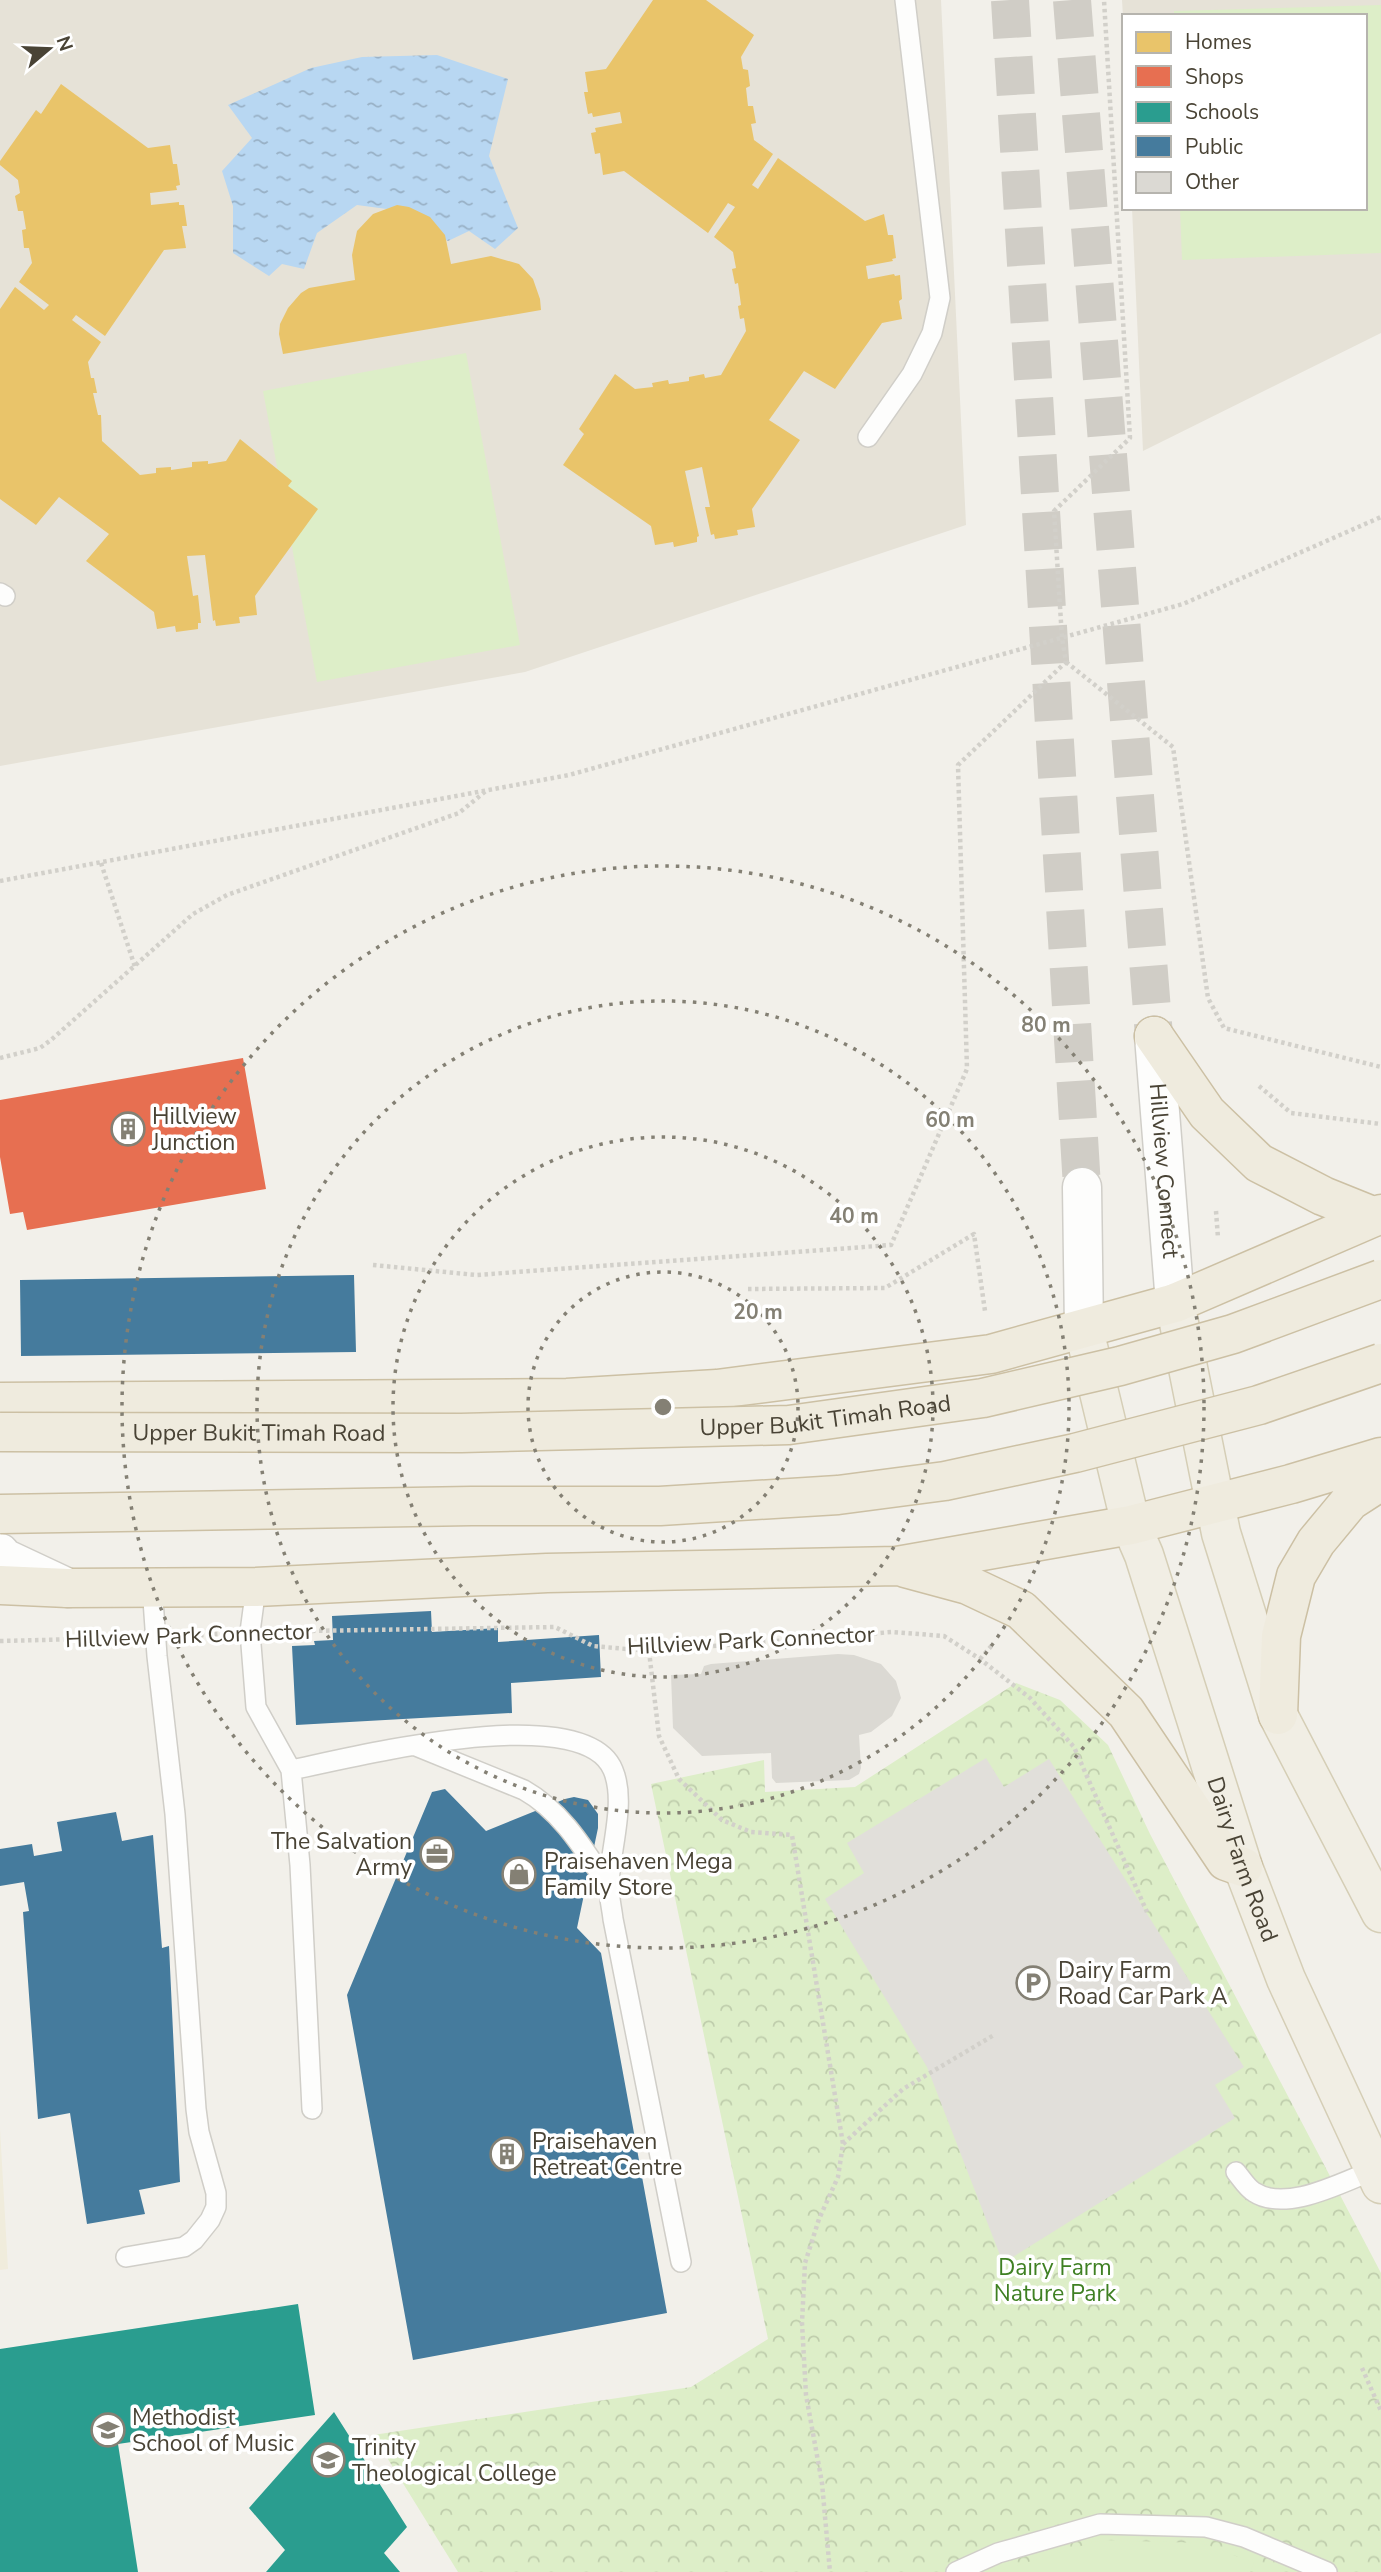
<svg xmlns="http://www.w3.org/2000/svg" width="1381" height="2572" font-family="'Nunito Sans',sans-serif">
<defs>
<pattern id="forest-crowns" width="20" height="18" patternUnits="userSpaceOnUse" patternTransform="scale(1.75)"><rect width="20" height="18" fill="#ddeec8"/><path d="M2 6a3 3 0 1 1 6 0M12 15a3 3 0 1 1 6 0" fill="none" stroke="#bfcdac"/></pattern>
<pattern id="water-ripples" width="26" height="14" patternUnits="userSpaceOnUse" patternTransform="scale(1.75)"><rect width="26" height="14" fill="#b8d7f2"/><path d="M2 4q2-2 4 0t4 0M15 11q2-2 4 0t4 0" fill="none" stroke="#98b0c5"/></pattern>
</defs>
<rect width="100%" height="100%" fill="#f2f0ea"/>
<!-- residential -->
<path fill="#e6e2d7" d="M0,0H941L966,525L525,672L0,766Z
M1122,0H1381V333L1143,451L1132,208H1365V16H1124V33Z"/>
<!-- education -->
<path fill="#f0ecdc" d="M0,2129L8,2269L0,2270Z"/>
<!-- forest -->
<path fill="url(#forest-crowns)" d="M1016,1683L1060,1700L1108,1745L1150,1834L1381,2273V2572H458L373,2435L691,2387L768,2339L651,1784L764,1760L765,1792L855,1787Z"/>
<!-- pitch -->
<path fill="#ddeec8" d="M1381,5V253L1182,260L1180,208H1365V16H1174V11Z
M466,353L520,645L317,682L263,391Z
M1101,2540L1202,2543L1254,2563L1250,2572H995Z"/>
<!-- parking -->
<path fill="#e1dfda" d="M986,1758L1004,1787L1049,1759L1244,2067L1215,2085L1235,2118L1003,2263L927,2067L825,1899L864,1873L847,1843Z"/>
<!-- water -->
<path fill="url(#water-ripples)" d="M437,55L508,79L489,156L518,228L495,249L469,231L448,241L402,211L357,205L317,233L304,269L282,264L269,276L233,253V206L222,171L252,138L228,105L311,68L362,57Z"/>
<!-- homes -->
<path fill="#e9c46a" d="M653,0H706L754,35L741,57L743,69L748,70L750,86L746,88L748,106H753L756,123L751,124L754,140L773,154L752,185L758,189L778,158L865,221L884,214L888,235H893L896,258L892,259L893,261L866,266L868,279L894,274L895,276L900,275L902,299L899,301L902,319L882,323L835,389L804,371L769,420L800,440L752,509L755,527L737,530L738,535L715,539L714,534L711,535L705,507H710L702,467L685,471L699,536L697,537V542L674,547L673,542L655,545L651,526L563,465L584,434L579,429L615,374L635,389L653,387L652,383L668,380L669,384L689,381V377L704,374L705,378L721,375L746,331L744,318L740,319L738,306L741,305L738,283L735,284L732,269L736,268L733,252L714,237L735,207L728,203L708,233L624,171L603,175L600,153L595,154L591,133L596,132L595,128L622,123L620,112L593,117L592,113L588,114L584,92H588L585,72L606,69Z
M61,84L148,148L170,145L173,164H177L180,185L176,186L177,190L150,193L151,205L179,202V205H184L187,226H182L186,248L164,250L105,336L76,315L72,320L101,342L88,362L91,378H94L97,393H93L98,415H101L102,441L140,475L156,473V468L171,467V470L192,467V462L208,461V464L226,461L240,439L292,481L288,486L318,509L255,596L257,615L239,617L240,623L216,626L215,620L213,621L205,555L187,556L193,596L198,595L201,623H198V629L176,632L175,626L157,629L154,612L86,561L109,534L59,497L36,525L0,499V309L15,287L44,310L49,305L19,282L32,263L29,248H24L22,230L26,229L23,211H18L15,196L20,193L18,180L0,165V161L36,110L41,114Z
M397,205L409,207L430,217L445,235L451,264L491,256L519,264L533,279L540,299L541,310L283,354L279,334L280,324L288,308L301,293L309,288L355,280L352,255L357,231L373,214Z"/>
<!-- shops -->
<path fill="#e76f51" d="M243,1058L266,1189L27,1230L23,1212L10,1214L0,1157V1100Z"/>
<!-- schools -->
<path fill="#2a9d8f" d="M298,2304L315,2415L118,2444L138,2572H0V2349Z
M334,2412L407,2527L384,2553L400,2572H266L285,2550L249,2508Z"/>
<!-- public -->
<path fill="#457b9d" d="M354,1275L356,1352L21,1356L20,1280Z
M431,1611L432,1632L498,1628V1642L599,1635L601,1677L511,1683L512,1713L296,1725L292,1646L315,1645L314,1641L333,1640L332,1616Z
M445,1789L486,1831L565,1799L574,1797L588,1800L598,1814V1828L577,1928L601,1953L667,2313L413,2360L347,1995L432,1792Z
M116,1812L122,1841L153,1835L162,1948L169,1946L180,2182L139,2190L145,2214L87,2224L70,2113L38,2119L23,1912L29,1911L24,1882L0,1886V1849L32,1844L34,1856L62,1851L57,1822Z"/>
<!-- building -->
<path fill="#dbd9d3" d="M838,1654L854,1655L881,1664L896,1681L901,1698L892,1716L871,1732L859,1735L861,1768L859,1774L849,1780L776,1783L772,1778L771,1753L702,1756L673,1728L671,1675L701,1674L704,1666L711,1664Z"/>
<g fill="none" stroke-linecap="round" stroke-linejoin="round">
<!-- tertiary-tunnel -->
<path stroke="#d0cdc6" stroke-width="38" stroke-dasharray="38 19" stroke-linecap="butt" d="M1010,0L1082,1187
M1072,0L1154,1036"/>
<defs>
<path id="service" d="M868,437L912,374L932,333L940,298L905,0
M0,593L5,596
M256,1587L250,1632L256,1707L291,1770L300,1865L312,2109
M416,1746L524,1790C563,1812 585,1851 609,1887
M291,1770C350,1758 584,1698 613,1770C627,1803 609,1852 609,1887C609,1898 612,1909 613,1919L681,2262
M1236,2172C1241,2178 1247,2188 1254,2192C1286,2213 1342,2182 1374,2170
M126,2257L184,2247L194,2240L210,2220L216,2207V2193L199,2132L196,2109L175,1814L157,1656L152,1586
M956,2572L998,2553L1100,2524L1206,2527L1244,2537L1327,2572"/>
<g id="tertiary">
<path id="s1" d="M1154,1036L1175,1303"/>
<path d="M1082,1187L1084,1330"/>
<path d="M0,1553L4,1558L68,1588"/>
</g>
<g id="primary">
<path d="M1175,1303L1221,1533L1278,1715L1381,1913"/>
<path id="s2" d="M1084,1330L1131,1525L1144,1555L1243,1867L1286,1979L1381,2184"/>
</g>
<path id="trunk" d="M1154,1036L1207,1113L1259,1163L1323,1196L1375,1217
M0,1402L567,1398L717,1389L991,1354L1175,1303L1381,1214
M905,1568L968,1585L1021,1610L1126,1712L1226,1861L1243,1867
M0,1585L68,1588L256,1587L547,1573L897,1566L1131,1525L1291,1484L1381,1457
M1278,1715L1281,1636L1296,1576L1316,1542L1350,1501L1381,1481"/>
</defs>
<!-- service casing -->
<use href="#service" stroke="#d0cec8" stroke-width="22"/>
<!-- tertiary casing -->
<use href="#tertiary" stroke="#d0cec8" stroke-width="41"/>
<!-- primary casing -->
<use href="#primary" stroke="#d5ceb6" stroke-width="41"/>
<!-- trunk casing -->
<use href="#trunk" stroke="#ccc0a4" stroke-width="41"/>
<!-- path -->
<path stroke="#d2d0ca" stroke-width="4.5" stroke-dasharray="3.5 3.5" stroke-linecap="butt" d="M1066,662L1173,747L1208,998L1224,1028L1381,1067
M101,863L135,967
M0,881L569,775L1183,604L1381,517
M0,1058L40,1048L51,1040L193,914L227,895L459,813L487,790
M1259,1086L1291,1113L1381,1124
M1216,1211L1218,1238
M373,1265L476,1275L891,1245L967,1069L958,765L1066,662L1062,638L1054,511L1130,438L1104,0
M748,1289L885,1288L974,1234L985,1311
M305,1631L555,1627L593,1646L649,1651L892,1632L944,1636L980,1659L1030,1698L1074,1747L1147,1912
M186,1636L219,1634
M0,1641L122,1638
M649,1651L659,1736L679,1779L722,1820L751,1832L792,1835L843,2144L838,2177L819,2219L805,2263L802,2323L806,2395L822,2483L830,2572
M980,1659L993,1644
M843,2144L903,2089L994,2035
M1362,2368L1381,2411"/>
<!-- service -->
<use href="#service" stroke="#fdfdfc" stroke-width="19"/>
<!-- tertiary -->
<use href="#tertiary" stroke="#fdfdfc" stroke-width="38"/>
<!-- primary -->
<use href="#primary" stroke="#f1eee4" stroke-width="38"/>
<!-- trunk -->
<use href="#trunk" stroke="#efebde" stroke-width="38"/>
<defs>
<g id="trunk-bridge">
<path id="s3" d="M0,1432L461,1433L789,1425L983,1398L1120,1366L1233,1334L1381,1279"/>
<path d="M0,1514L471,1506H660L838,1495L945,1481L1075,1453L1259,1405L1381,1363"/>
</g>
</defs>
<!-- trunk-bridge casing -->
<use href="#trunk-bridge" stroke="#ccc0a4" stroke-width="41" stroke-linecap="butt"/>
<!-- trunk-bridge -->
<use href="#trunk-bridge" stroke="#efebde" stroke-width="38"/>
</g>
<!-- distance rings -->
<g fill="none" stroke="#848074" stroke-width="3.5" stroke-dasharray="3.5 7">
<circle cx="663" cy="1407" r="135"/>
<circle cx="663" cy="1407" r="270"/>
<circle cx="663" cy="1407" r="406"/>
<circle cx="663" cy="1407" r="541"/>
</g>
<!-- icons -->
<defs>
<symbol id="building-ring" viewBox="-11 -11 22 22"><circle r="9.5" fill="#fff" stroke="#848074" stroke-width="1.5"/><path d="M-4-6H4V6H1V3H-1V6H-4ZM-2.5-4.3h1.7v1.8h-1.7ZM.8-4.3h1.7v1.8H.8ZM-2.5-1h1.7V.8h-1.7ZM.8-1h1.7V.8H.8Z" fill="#848074"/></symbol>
<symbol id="office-ring" viewBox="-11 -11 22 22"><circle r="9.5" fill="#fff" stroke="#848074" stroke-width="1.5"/><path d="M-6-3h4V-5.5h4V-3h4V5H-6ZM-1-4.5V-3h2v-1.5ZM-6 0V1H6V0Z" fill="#848074"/></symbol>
<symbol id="shop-ring" viewBox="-11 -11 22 22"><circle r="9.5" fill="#fff" stroke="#848074" stroke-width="1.5"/><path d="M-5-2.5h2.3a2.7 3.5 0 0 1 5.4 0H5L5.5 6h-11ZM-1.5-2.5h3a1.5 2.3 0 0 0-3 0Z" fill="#848074"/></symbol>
<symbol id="parking-ring" viewBox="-11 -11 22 22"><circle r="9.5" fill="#fff" stroke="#848074" stroke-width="1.5"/><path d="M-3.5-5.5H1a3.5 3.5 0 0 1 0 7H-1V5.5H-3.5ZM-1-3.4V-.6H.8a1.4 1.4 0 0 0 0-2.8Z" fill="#848074"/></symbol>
<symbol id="school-ring" viewBox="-11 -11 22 22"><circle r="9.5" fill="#fff" stroke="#848074" stroke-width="1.5"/><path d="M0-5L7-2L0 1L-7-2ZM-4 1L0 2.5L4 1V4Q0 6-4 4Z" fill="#848074"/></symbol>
<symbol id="university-ring" viewBox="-11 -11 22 22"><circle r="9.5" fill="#fff" stroke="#848074" stroke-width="1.5"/><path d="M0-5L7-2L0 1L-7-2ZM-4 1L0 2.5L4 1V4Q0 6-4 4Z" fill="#848074"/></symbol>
</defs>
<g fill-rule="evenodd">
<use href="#building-ring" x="109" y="1110" width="38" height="38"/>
<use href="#office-ring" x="418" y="1835" width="38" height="38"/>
<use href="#shop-ring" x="500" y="1855" width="38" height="38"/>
<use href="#parking-ring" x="1014" y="1964" width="38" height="38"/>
<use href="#building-ring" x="488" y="2135" width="38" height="38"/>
<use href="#school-ring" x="89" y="2411" width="38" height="38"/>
<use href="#university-ring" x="309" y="2441" width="38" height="38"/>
</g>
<g text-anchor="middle" stroke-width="7" stroke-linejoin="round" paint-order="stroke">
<!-- poi labels -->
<g font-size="23" fill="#494335" stroke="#fff" text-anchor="start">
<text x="152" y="1124">Hillview<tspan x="152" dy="26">Junction</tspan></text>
<text x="412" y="1849" text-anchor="end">The Salvation<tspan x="412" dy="26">Army</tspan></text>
<text x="544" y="1869">Praisehaven Mega<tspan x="544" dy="26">Family Store</tspan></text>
<text x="1058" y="1978">Dairy Farm<tspan x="1058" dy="26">Road Car Park A</tspan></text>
<text x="532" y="2149">Praisehaven<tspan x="532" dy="26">Retreat Centre</tspan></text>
<text x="132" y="2425">Methodist<tspan x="132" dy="26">School of Music</tspan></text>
<text x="352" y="2455">Trinity<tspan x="352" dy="26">Theological College</tspan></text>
</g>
<!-- street labels -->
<g font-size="23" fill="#494335" stroke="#fff">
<text dy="8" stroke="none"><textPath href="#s1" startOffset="135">Hillview Connect</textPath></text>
<text dy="8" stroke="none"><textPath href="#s3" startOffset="826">Upper Bukit Timah Road</textPath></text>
<text dy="8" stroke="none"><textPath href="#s3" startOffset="259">Upper Bukit Timah Road</textPath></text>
<text transform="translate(189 1635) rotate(-2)" y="8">Hillview Park Connector</text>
<text transform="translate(751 1640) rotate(-3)" y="8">Hillview Park Connector</text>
<text dy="8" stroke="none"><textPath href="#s2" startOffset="553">Dairy Farm Road</textPath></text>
</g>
<!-- park labels -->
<g font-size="23" fill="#3f8023" stroke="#fff">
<text x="1055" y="2275">Dairy Farm<tspan x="1055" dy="26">Nature Park</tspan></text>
</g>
</g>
<circle cx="663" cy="1407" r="10" fill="#848074" stroke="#fff" stroke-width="3.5"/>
<g font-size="21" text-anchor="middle" font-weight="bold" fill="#848074" stroke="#fff" stroke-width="7" stroke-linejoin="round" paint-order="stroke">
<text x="1046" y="1032">80 m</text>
<text x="950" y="1127">60 m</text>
<text x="854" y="1223">40 m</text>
<text x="758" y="1319">20 m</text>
</g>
<!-- legend -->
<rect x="1122" y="14" width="245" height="196" fill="#ffffff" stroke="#b6b4ae" stroke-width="2"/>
<rect x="1136" y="32" width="35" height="21" fill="#e9c46a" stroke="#b6b4ae" stroke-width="2"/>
<text x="1185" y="49" font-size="21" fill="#494335">Homes</text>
<rect x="1136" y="66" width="35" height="21" fill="#e76f51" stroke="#b6b4ae" stroke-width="2"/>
<text x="1185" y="84" font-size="21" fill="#494335">Shops</text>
<rect x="1136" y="102" width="35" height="21" fill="#2a9d8f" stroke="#b6b4ae" stroke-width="2"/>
<text x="1185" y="119" font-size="21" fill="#494335">Schools</text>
<rect x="1136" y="136" width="35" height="21" fill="#457b9d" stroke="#b6b4ae" stroke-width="2"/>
<text x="1185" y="154" font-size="21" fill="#494335">Public</text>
<rect x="1136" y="172" width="35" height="21" fill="#dbd9d3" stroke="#b6b4ae" stroke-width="2"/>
<text x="1185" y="189" font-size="21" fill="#494335">Other</text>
<!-- north arrow -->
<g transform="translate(49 49) rotate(71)" stroke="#ffffff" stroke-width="5" paint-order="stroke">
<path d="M0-5L12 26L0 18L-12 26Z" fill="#494335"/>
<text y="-10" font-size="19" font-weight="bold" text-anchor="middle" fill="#494335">N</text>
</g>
</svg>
